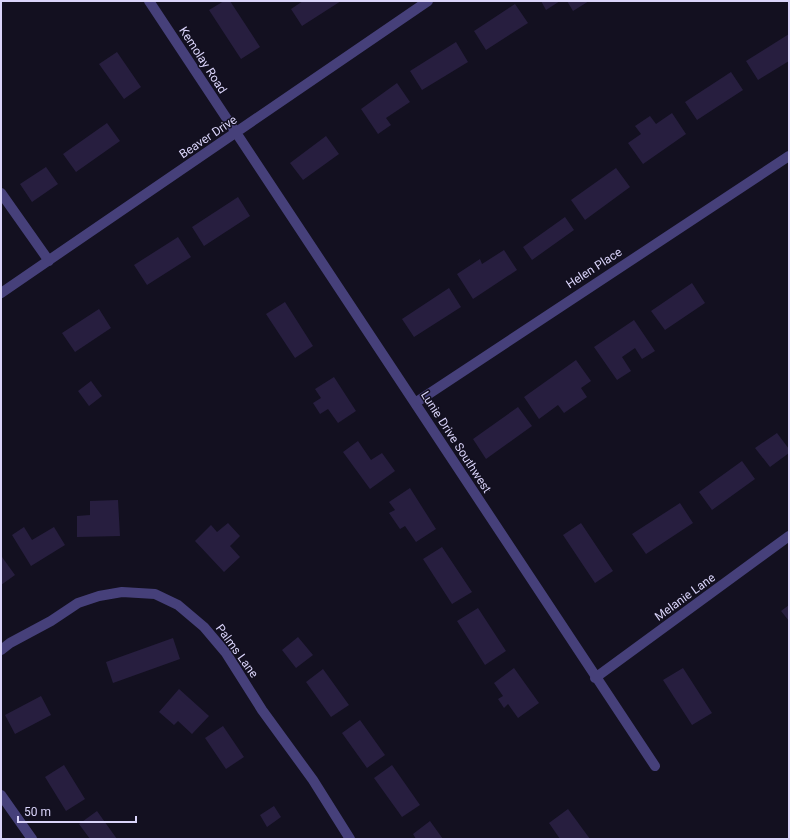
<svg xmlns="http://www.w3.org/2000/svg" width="790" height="840" font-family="Roboto,sans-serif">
<rect width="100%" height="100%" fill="#131020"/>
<!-- building -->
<path fill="#271e3f" d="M224,1H230L260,47L241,59L209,10Z
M303,1H341L302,26L291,9Z
M541,1H560L546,10Z
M567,1H589L573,11Z
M515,4L528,23L486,50L474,31Z
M789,34V61L758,80L746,61Z
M456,42L468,62L422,90L410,71Z
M117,52L141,87L124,99L99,64Z
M731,72L743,90L697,120L685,102Z
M397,83L410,102L386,118L391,125L378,134L361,109Z
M672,113L686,134L643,164L628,143L641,134L635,126L650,116L656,124Z
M107,123L120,141L76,172L63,154Z
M326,136L339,154L303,180L290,163Z
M46,167L58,184L32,202L20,184Z
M616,168L630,187L585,220L571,200Z
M238,197L250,216L204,246L192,227Z
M565,217L574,230L532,260L523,247Z
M178,237L191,257L147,285L134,265Z
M504,250L517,270L473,299L457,274L480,259L482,264Z
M692,283L705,303L665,330L651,311Z
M449,288L461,307L414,337L402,319Z
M285,302L313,346L295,358L266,314Z
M99,309L111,328L75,352L62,333Z
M634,320L655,351L642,359L635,348L622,357L631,371L617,380L594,347Z
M576,360L591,381L581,388L587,397L564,413L558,405L539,419L524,397Z
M334,377L356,411L338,423L328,409L320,414L313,403L321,398L315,389Z
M91,381L102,396L89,406L78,391Z
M518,407L532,426L486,459L473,439Z
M777,433L789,449V453L770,467L755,448Z
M358,441L371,460L382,453L395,471L370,489L343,452Z
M742,461L755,479L712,510L699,492Z
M410,488L436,529L416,542L405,526L400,529L389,513L395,510L389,502Z
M118,500L120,536L77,537V516L90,515V501Z
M680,503L693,523L646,554L632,534Z
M228,523L240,536L230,546L240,557L224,572L195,541L211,525L217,532Z
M581,523L613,571L595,583L563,535Z
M24,527L32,540L54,527L65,545L31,566L12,535Z
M442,547L472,592L452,604L423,559Z
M2,557L15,575L1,585V558Z
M789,605V621L781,611Z
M478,608L506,651L485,665L457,621Z
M298,637L313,655L296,668L282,650Z
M173,638L180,659L113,683L106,662Z
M514,668L539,703L518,718L508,704L504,708L498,699L503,696L494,683Z
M683,668L712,713L692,725L663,680Z
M323,669L349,705L331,717L306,682Z
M179,689L209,716L192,734L178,721L174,725L159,712Z
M41,696L51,715L15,734L5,715Z
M360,720L385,755L367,768L342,733Z
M223,726L244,757L226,769L205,738Z
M64,765L85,799L66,811L45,777Z
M392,765L420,805L402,817L374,778Z
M274,806L281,817L267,827L260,815Z
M568,809L590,839H560L549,823Z
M97,811L117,839H90L79,824Z
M430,821L443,839H416L413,834Z"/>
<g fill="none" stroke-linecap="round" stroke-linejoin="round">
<!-- minor -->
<path stroke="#46407a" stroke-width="10" d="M149,1L655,766
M1,193L49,261
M1,293L428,1
M415,403L789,156
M1,650L10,643L51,621L78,603L99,596L122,592L155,594L178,605L204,627L226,653L262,710L313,780L350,839
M595,678L789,536
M1,795L32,839"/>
</g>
<g text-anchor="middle" stroke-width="3" stroke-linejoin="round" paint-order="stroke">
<!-- street labels -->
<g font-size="12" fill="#dad4fa" stroke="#131020">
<text transform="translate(203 60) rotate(57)" y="4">Kemolay Road</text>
<text transform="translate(208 137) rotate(-34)" y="4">Beaver Drive</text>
<text transform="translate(594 268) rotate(-33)" y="4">Helen Place</text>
<text transform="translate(456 442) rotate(57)" y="4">Lunie Drive Southwest</text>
<text transform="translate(685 597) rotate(-36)" y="4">Melanie Lane</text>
<text transform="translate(237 651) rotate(54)" y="4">Palms Lane</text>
</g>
</g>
<!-- border -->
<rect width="790" height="840" fill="none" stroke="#dad4fa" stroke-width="4"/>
<!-- scale -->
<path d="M18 816v6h118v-6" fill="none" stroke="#dad4fa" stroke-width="2"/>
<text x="24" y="816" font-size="12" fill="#dad4fa" stroke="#131020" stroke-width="3" paint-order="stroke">50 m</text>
</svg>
